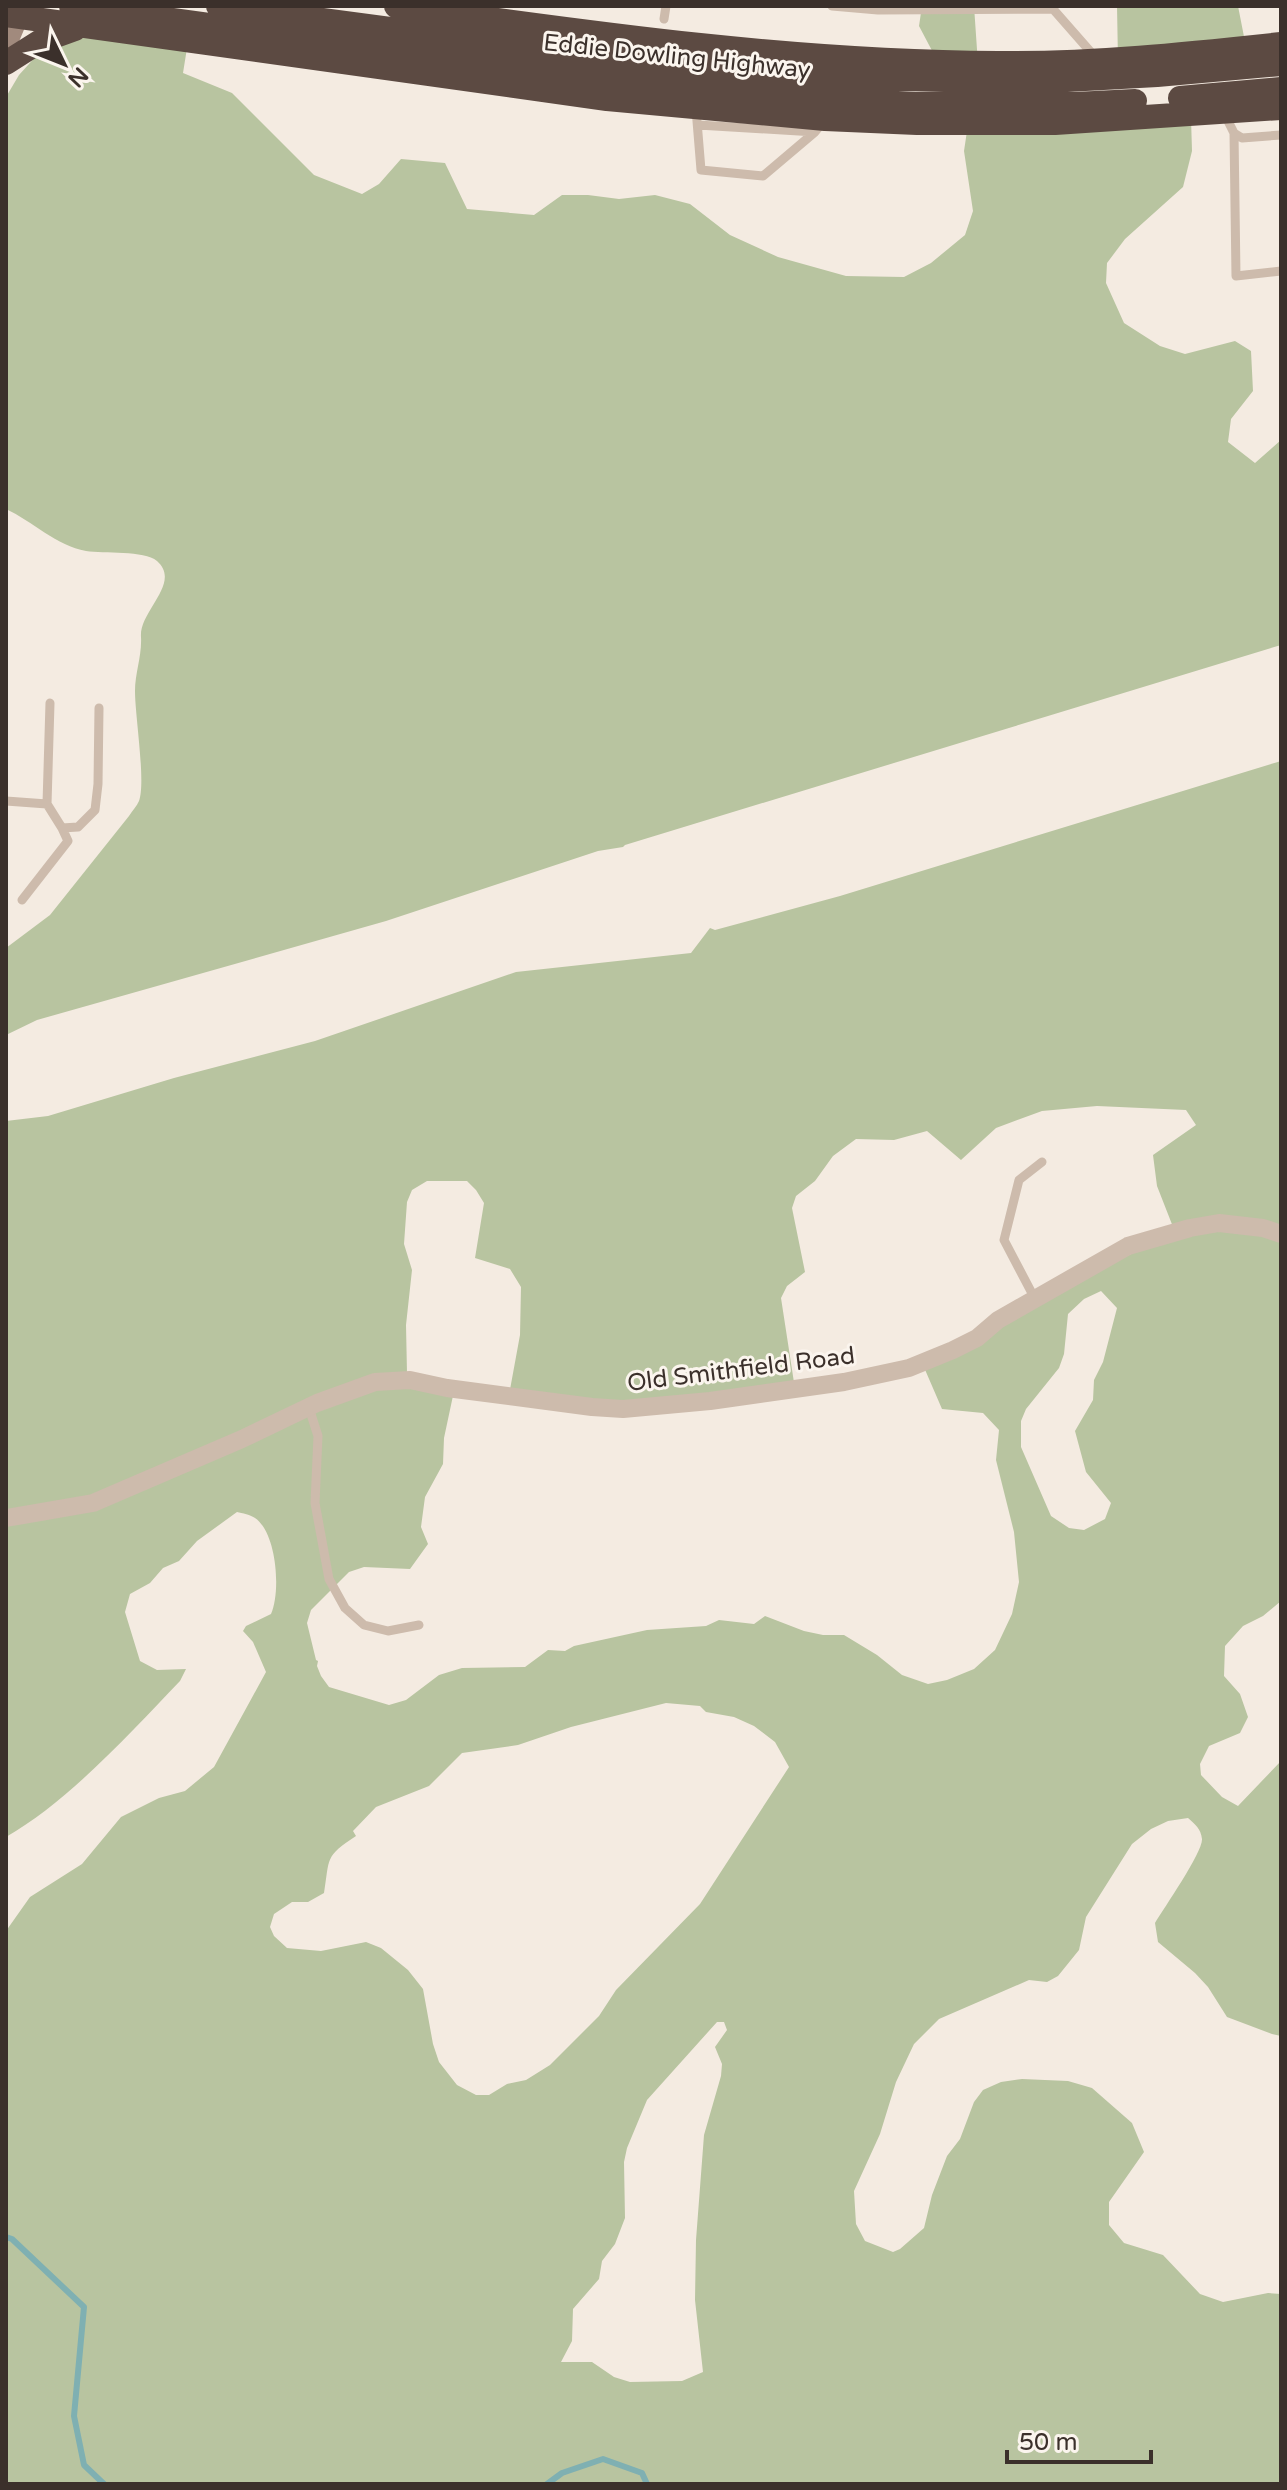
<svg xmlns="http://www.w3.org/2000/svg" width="1287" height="2490" font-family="'Varela Round',sans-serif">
<rect width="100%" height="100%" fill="#f4ebe1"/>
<!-- green -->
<path fill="#b8c4a0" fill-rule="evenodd" d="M922,6H974L978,64L938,62L919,26Z
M1117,6H1238L1247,52L1118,61Z
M86,36L187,48L183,73L232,93L314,175L362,194L379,184L401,159L445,163L467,209L534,215L562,195H588L619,199L655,195L690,204L730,235L778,257L846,276L904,277L931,263L965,235L973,211L964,151L967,131L1191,118L1192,151L1183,187L1125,239L1107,263L1106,283L1124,323L1160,346L1185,354L1235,341L1251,351L1253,391L1231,419L1228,442L1255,463L1281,440V645L625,845L623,847L598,851L386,921L37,1020L6,1035V948L50,915L129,816C132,811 137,806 139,801C146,782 135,716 135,691C135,673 142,656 141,637C139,611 182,583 157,561C144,550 104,554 86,551C57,546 32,521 6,509V97L19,75L38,54Z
M1281,761V1601L1263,1616L1243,1626L1225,1646L1224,1676L1240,1694L1248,1717L1240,1733L1209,1746L1200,1764L1201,1775L1222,1797L1238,1806L1281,1761V2036L1272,2034L1227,2017L1208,1987L1195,1973L1158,1942L1155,1923C1164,1908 1203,1852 1202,1839C1201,1829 1195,1824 1188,1818L1168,1821L1151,1829L1132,1844L1086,1917L1079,1950L1058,1976L1047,1982L1029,1980L939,2019L914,2044L896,2082L880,2134L854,2191L856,2224L865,2241L893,2252L900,2249L924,2228L932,2195L947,2156L960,2139L974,2102L983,2090L1001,2082L1022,2079L1068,2081L1092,2088L1132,2123L1144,2152L1109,2202V2225L1124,2243L1163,2255L1200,2294L1223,2302L1268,2293L1281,2294V2484H6V1931L30,1897L82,1864L121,1817L159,1798L185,1791L214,1767L266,1672L253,1642L243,1631L246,1626L271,1614C281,1592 277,1533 255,1518C251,1515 242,1513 237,1512L197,1541L179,1561L163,1568L150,1583L130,1594L125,1612L140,1661L157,1670L186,1669L180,1681C130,1733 69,1801 6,1837V1121L48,1116L174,1078L315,1041L516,972L691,953L710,928L715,930L840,896ZM1097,1106L1186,1110L1196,1125L1153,1155L1157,1186L1175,1232L1001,1319L923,1365L942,1409L983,1413L999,1430L996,1460L1014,1532L1019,1582L1012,1614L995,1650L974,1669L947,1680L928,1684L902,1675L877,1655L844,1635H823L804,1631L765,1616L754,1624L719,1620L706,1626L647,1630L574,1646L565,1651L548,1650L525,1667L462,1668L439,1675L406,1700L389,1705L329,1687L321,1676L317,1666L318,1661L316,1660L307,1623L311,1610L349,1572L364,1567L410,1569L428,1544L421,1527L425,1497L443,1464L444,1438L454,1391L407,1373L406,1325L412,1270L404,1244L407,1202L412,1190L427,1181H467L476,1190L484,1203L475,1258L510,1269L521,1287L520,1335L509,1395L656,1407L795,1389L781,1298L787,1286L805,1272L792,1208L796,1196L815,1181L833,1156L856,1139L894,1140L927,1131L961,1160L996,1128L1042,1111ZM1101,1291L1117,1308L1103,1362L1094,1380L1093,1400L1075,1431L1086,1472L1111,1503L1105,1519L1084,1530L1069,1528L1051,1516L1021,1447V1421L1026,1409L1059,1368L1064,1354L1068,1314L1084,1299ZM666,1703L700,1706L706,1712L734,1717L754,1726L775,1742L789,1767L700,1904L616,1990L599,2016L550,2065L526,2080L507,2084L489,2095H476L457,2085L439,2062L433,2044L423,1989L408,1970L381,1948L366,1942L321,1951L287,1948L274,1936L270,1927L274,1914L292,1902H308L324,1893C330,1858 324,1857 356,1836L353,1831L376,1807L429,1786L462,1753L518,1745L571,1727ZM717,2022H724L727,2030L715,2047L722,2064L721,2076L704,2135L696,2240L695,2300L703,2372L682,2381L630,2382L614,2377L592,2362H561L572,2341L573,2309L599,2279L602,2261L615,2244L625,2218L624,2162L627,2148L647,2100Z"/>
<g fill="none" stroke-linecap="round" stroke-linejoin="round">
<!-- stream -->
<path stroke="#7fb0b2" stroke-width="6" d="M6,2237L12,2239L84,2307L74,2416L84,2465L104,2484
M547,2484L562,2473L603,2459L642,2473L647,2484"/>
<!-- lane -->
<path stroke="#cdbbac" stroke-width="9" d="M832,6L878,10L1053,9L1096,58
M664,19L666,6
M696,109L701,170L763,176L815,132L823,122
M1225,115L1234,133L1242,138L1281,135
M698,125L815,132
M1234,133L1236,276L1281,271
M6,801L47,804L50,703
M47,804L62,828L78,827L95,810L98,784L99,708
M22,900L68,841L62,828
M1035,1299L1004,1240L1019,1180L1042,1162
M309,1408L318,1436L315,1503L329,1579L345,1608L364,1625L388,1631L419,1625"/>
<!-- street -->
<path stroke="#cdbbac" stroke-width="18" d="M6,1518L93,1503L242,1439L317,1403L375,1382L410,1380L447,1388L592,1407L623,1409L710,1401L844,1382L909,1368L953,1350L977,1338L998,1320L1128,1246L1190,1228L1219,1223L1263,1228L1281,1234"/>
<!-- secondary -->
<path stroke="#a18a7d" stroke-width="20" d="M6,47L23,6"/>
<!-- highway -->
<path stroke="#5c4a42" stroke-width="24" d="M71,6L613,80L739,94L915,104H1075L1135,101
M218,6L631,61L817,77L1031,82L1157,75L1281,64
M396,6C596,34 795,62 998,63C1092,64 1187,54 1281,44
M6,15L607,99L825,119L917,123H1055L1281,108
M6,63L39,42L75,29
M1180,98L1281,89"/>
</g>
<g text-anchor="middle" stroke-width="6" stroke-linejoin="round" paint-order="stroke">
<!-- street labels -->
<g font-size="24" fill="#3b302b" stroke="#fbf5ee">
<text transform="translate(677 56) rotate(6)" y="8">Eddie Dowling Highway</text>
<text transform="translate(741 1369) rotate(-7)" y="8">Old Smithfield Road</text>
</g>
</g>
<!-- border -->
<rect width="1287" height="2490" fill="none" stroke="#3b302b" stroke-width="16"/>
<!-- north arrow -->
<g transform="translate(64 64) rotate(133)" stroke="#fbf5ee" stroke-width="6" paint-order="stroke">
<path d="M0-6L14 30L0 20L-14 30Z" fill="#3b302b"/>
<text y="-12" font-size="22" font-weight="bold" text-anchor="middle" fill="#3b302b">N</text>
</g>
<!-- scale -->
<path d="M1007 2450v12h144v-12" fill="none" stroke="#3b302b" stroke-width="4"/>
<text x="1019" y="2450" font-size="24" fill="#3b302b" stroke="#fbf5ee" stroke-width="6" paint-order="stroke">50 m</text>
</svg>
